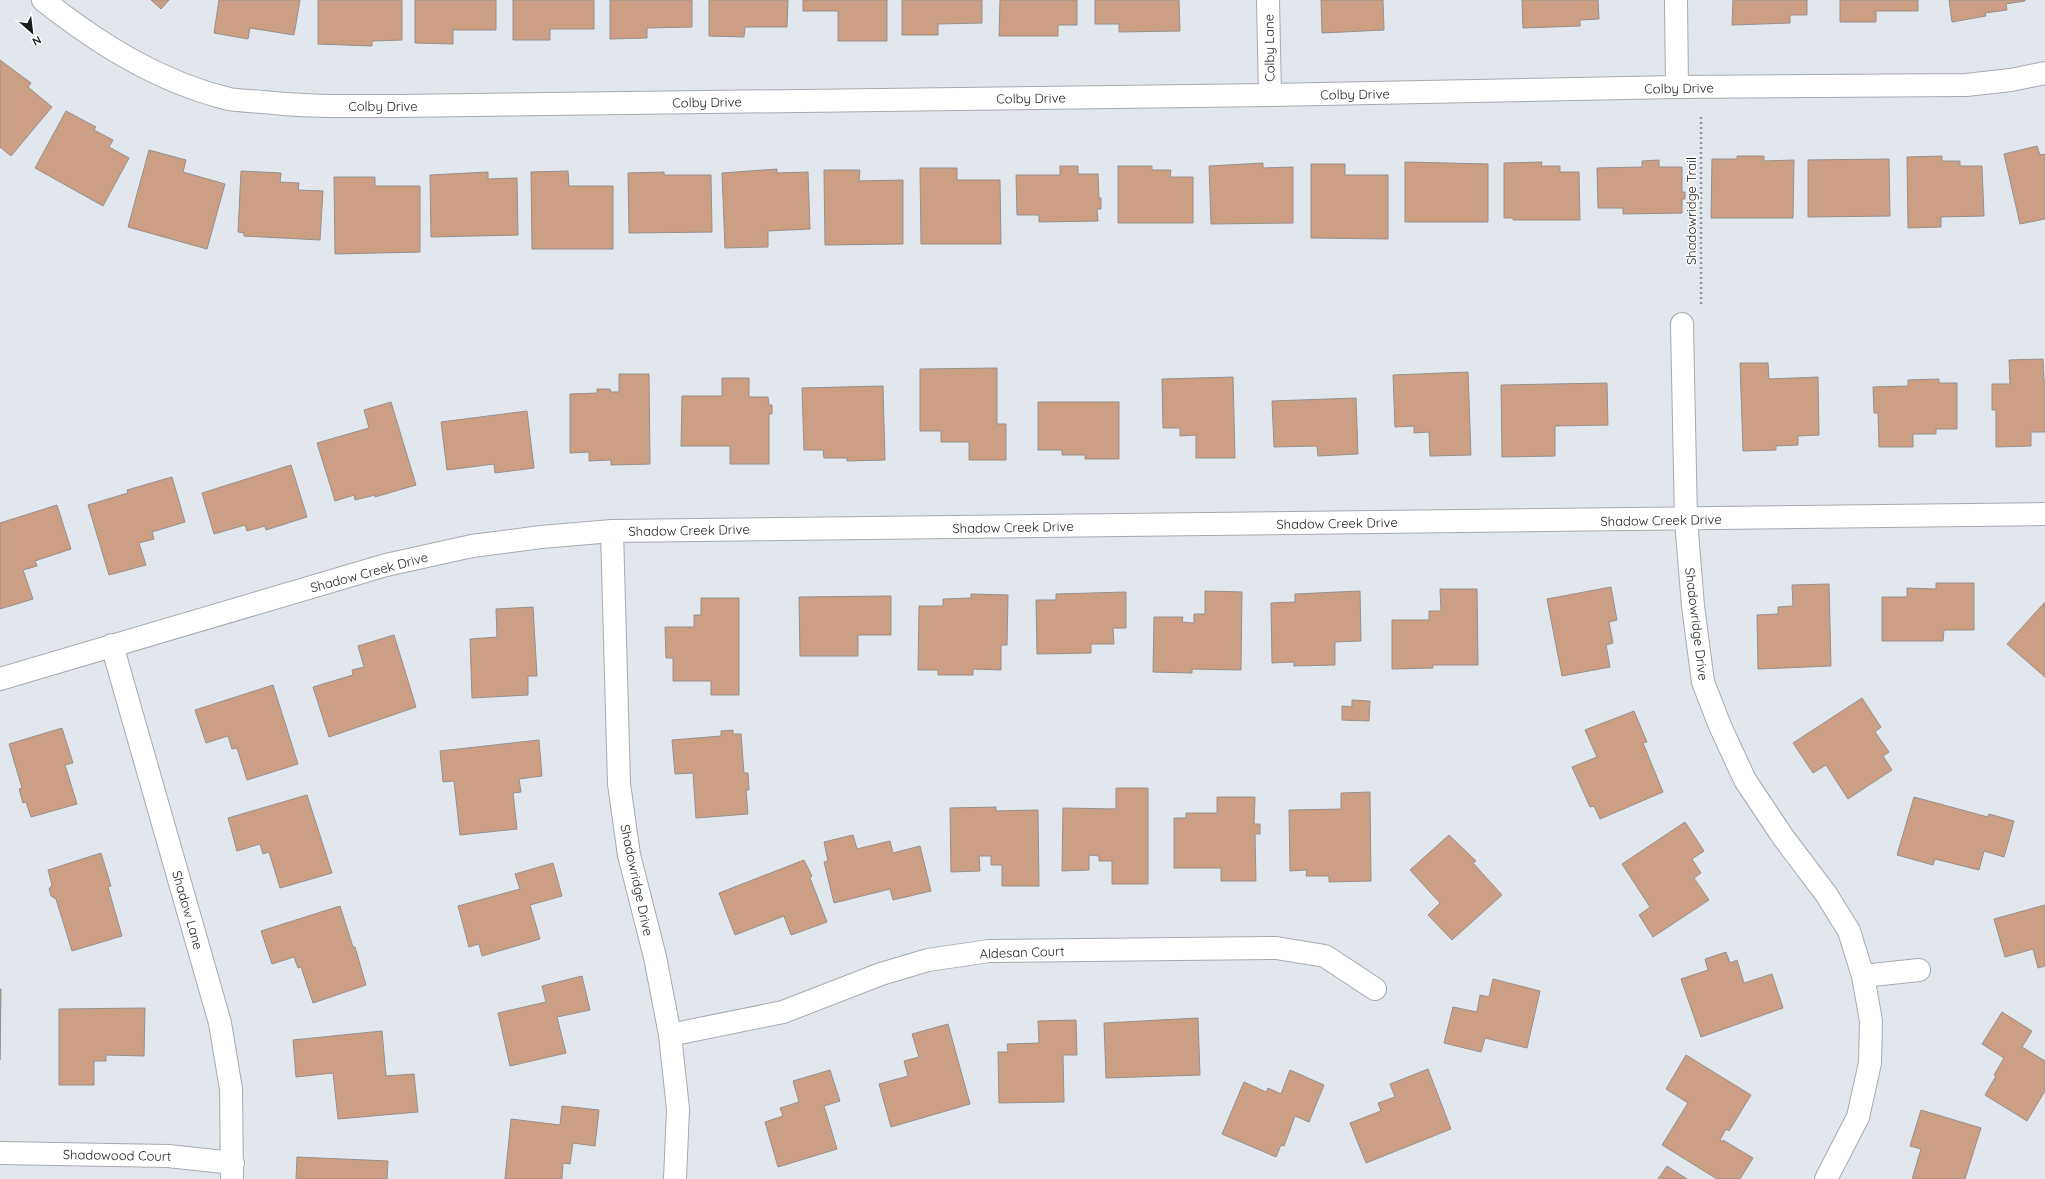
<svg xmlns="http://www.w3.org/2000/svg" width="2045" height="1179" font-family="Quicksand,sans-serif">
<rect width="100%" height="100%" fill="#e2e7ed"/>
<!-- building -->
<path fill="#cc9f84" stroke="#968f8c" d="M151,0H169L161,9Z
M219,0H300L294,35L250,28L248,39L214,33Z
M318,0H402V40L372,41V46L318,44Z
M415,0H496V30H453V44L415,43Z
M513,0H594V29H550V40H513Z
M610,0H692V27L647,28V38L610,39Z
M709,0H788L787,27H745L744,37L709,36Z
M803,0H887V41H838V11H803Z
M902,0H982V23L938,24V35H902Z
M1000,0H1077V25H1058V36H999Z
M1095,0H1179L1180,31L1119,32V24H1095Z
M1321,0H1383L1384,30L1322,33Z
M1522,0H1598L1599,19L1580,20V26L1523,28Z
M1733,0H1807V15H1790V23L1732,25Z
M1840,0H1918V11H1876V22H1840Z
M1949,0H2025V1L2006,4L2007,10L1985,13L1986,16L1952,22Z
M0,60L31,83L28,87L52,107L11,156L0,147Z
M66,111L96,127L94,130L113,140L109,147L129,158L103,206L35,168Z
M2037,146L2040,155L2045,154V219L2020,224L2004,154Z
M149,150L186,160L183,172L225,184L207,249L128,227Z
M1737,156H1764V161L1794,160L1793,218H1711L1712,159H1737Z
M1942,156V161H1960V166H1982L1984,216L1941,217V227L1908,228L1907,157Z
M1889,159L1890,216L1808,217V160Z
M1659,160V167H1682V192H1685V199H1682V213L1623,214V208H1598L1597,168L1642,167V161Z
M1405,162L1488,164V222H1405Z
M1542,162L1541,166H1560V172H1579L1580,220H1513V218H1504V163Z
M1263,163V168L1293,167V223L1211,224L1209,166Z
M1311,164H1345V175H1388V239L1311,238Z
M1060,166H1078V174H1098L1099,198H1101V209H1097L1098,221L1039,222V215H1017L1016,175H1060Z
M1118,166H1152V170H1171L1170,177H1193V223H1118Z
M920,168H957V180H1000L1001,244H921Z
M777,169V173L808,172L810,229L768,231V247L725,248L722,173Z
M824,170H860L859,181L903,180V244L825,245Z
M241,171L281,173L280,182L299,183L298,190L323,191L320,240L244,236V233L238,232Z
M568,171L569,186H613V249H532L531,172Z
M488,172V179L517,178L518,235L431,237L430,175Z
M664,172V175H711L712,232L629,233L628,173Z
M334,177H375V186H420V252L335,254Z
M2043,359L2044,380H2045V432H2031V446L1996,447V410H1992V384H2010L2009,360Z
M1740,363H1768L1769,379L1818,377L1819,435L1798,436V445L1776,446V450L1743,451Z
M997,368V424H1006V460H969V442H941V431H920V369Z
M1468,372L1471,455L1430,456L1429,432L1414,433V426L1395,427L1393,375Z
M619,374H649L650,464L611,465V460L589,461V452L570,453V394L597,393V389H610L611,392H619Z
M1233,377L1235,458H1196V435L1180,436V428H1163L1162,379Z
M722,378H749V397H768L769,405H772V414H769V464H730V446H681L682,396H722Z
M1939,379V383H1957V429H1936V434H1913V447H1879L1878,413H1874L1873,387L1908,386V380Z
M1607,383L1608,425L1555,426V456L1502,457L1501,385Z
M883,386L885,460L847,461V458H824L823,450H804L802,388Z
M1356,398L1358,454L1318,456L1317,446L1274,447L1272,401Z
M391,402L416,485L375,497V495L355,500L354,495L335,501L317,443L369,428L364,410Z
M1038,402H1119V459H1085V455H1062V450H1038Z
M527,411L534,468L495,473L494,464L447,470L441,422Z
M291,465L307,517L266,530L265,526L247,531L245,525L214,534L202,493Z
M172,477L185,522L152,532L154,539L139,543L146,565L109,575L88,505L128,493L127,490Z
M57,505L71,549L35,561L37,566L23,570L33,599L0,609V523Z
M1936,583H1974V630H1944L1943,641H1882V597H1907V588L1936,589Z
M1829,584L1831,666L1758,669L1757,615L1778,614V607L1793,606L1792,585Z
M1611,587L1617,620L1609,622L1613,643L1606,645L1610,667L1562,676L1547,599Z
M1440,589H1477L1478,665H1433V668L1392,669V620H1429V611H1441Z
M1205,591L1242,592L1241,670L1192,669V673L1153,672L1154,617H1183L1182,622L1194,623V614H1205Z
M1360,591L1361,641L1335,642V665L1294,666V662L1272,663L1271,603L1295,602V594Z
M1126,592V628H1113L1114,644H1091V653L1037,654L1036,600H1056V594Z
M971,594L1008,595L1007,645H1001V670L973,669V675H938V670H918L919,606H943V599L971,598Z
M891,596V635H858V656H800L799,597Z
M701,598H739V695H711V681H673V658H666L665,627H694V615H701Z
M2045,602V677L2007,644Z
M533,607L537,676H528V695L472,698L470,639L497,637L496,609Z
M394,635L416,707L329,737L313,687L353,675L352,670L364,667L358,646Z
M273,685L298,764L247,780L237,748L232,749L228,736L206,743L195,710Z
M1862,698L1881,727L1875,732L1889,752L1883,756L1892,770L1848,799L1826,765L1813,773L1793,743Z
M1352,700L1370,701L1369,721L1342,720V706L1352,707Z
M1634,711L1647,742L1643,743L1663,792L1600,819L1594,806L1590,807L1572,767L1597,757L1585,730Z
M62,728L73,763L65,765L77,804L31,817L26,802L23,803L19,789L22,788L9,744Z
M733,730V734H741L744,773H748L749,790H746L748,814L696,818L693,773L675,774L672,740L721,736V731Z
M539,740L542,776L519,779L521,792L513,793L517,829L460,835L454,781L443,782L440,751Z
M1116,788H1148V884H1112V861H1099V856L1089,855V870L1062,871L1063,808L1116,809Z
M1370,792L1371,881L1329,882V876H1306L1307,870L1290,871L1289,810L1341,809V793Z
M307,795L332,873L280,888L269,852L263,854L260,844L237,851L228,818Z
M1217,797H1255L1254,824H1260V834H1255L1256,881H1221V868H1174V818H1186V813H1217Z
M1914,797L1988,817L1989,814L2014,821L2004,857L1984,851L1979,870L1935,859L1933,865L1897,855Z
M996,807V811L1038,810L1039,886H1002V865H991V856H979L980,871L951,872L950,808Z
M1685,822L1704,851L1692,859L1701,873L1694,878L1709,900L1653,937L1639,915L1650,907L1622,864Z
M853,835L857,849L890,841L893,853L920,846L931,891L893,900L890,889L834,903L824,862L828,861L824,842Z
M1449,835L1476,861L1473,863L1502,895L1452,940L1428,915L1440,903L1410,870Z
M101,853L111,886L108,887L122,936L72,951L56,899L51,896L49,889L52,885L48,870Z
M804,860L812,876L810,878L827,922L791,935L784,916L735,935L719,893Z
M553,863L562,896L530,905L540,939L482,956L479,944L469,947L458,906L520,889L515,874Z
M2045,905V966L2038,968L2033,949L2005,957L1994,919Z
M340,906L353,947H355L366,985L313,1003L301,967L298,968L294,957L272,964L261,931Z
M1726,952L1730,963L1737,960L1744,983L1772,974L1783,1008L1701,1037L1681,979L1708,970L1705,959Z
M582,976L590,1010L557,1017L566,1053L510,1066L498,1013L546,1002L542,986Z
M1493,979L1540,991L1527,1048L1485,1038L1481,1052L1444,1043L1453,1007L1477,1012L1480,995L1489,997Z
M0,989H1L0,1060Z
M145,1008L144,1056L106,1055V1061H94V1085H59V1009Z
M2002,1012L2032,1031L2022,1047L2045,1061V1091L2027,1121L1985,1095L1996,1076L1994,1075L2004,1058L1982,1044Z
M1198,1018L1200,1075L1106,1078L1104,1023Z
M1076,1020L1077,1055H1063L1064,1102L999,1103L998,1052H1008L1007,1044L1039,1043L1038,1021Z
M948,1024L970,1104L891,1127L879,1084L908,1076L904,1061L919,1057L912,1034Z
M382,1031L386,1076L414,1074L418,1112L338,1119L333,1073L296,1077L293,1040Z
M1686,1055L1751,1095L1729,1131L1726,1129L1720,1140L1722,1142L1723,1140L1753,1158L1740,1179H1717L1662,1145L1688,1103L1666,1089Z
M1428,1069L1451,1129L1366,1163L1350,1123L1381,1111L1378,1103L1395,1097L1390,1084Z
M830,1070L840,1101L824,1106L837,1149L778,1167L765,1122L783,1116L780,1108L799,1102L793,1081Z
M1290,1070L1324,1085L1309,1122L1295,1116L1284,1146L1281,1145L1276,1157L1222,1134L1244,1082L1266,1092L1268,1088L1281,1094Z
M562,1106L599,1110L595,1146L573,1143L570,1164L563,1163L562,1179H505L511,1119L560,1125Z
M1921,1110L1981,1128L1965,1179H1912L1921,1149L1910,1146Z
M297,1157L388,1161L387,1179H296Z
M1667,1166L1687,1179H1658Z"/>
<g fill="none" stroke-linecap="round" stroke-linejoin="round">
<defs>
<path id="street" d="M43,0C99,44 159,82 229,99C240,101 252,101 263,102C307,107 352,106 396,106L1270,95L1677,87L1966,85L2011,80L2045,73
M1268,0L1270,95
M1676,0L1677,87
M1682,324L1686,520L1693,606L1703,682L1720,726L1745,780L1783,837L1826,894L1849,931L1863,976L1871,1021L1870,1063L1858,1117L1826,1179
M612,531L619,784L629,855L655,957L670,1035L678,1109L675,1179
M112,645L220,1023L231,1089L232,1179
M0,679L386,565L472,546L541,537L612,531L2045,514
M1863,976L1919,970
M670,1035L783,1012L881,974L928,960L989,951L1276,948L1325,956L1375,989
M0,1153L168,1156L233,1163"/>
</defs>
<!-- street casing -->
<use href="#street" stroke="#a6aab0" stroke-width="24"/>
<!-- path -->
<path stroke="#919499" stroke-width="2.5" stroke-dasharray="2 3" stroke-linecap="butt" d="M1701,304V115"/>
<!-- street -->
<use href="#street" stroke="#fff" stroke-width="22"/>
</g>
<g text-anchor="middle" stroke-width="3" stroke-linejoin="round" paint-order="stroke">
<!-- street labels -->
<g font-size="13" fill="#1b1c1e" stroke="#fff">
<text transform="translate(1269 48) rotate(-91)" y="5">Colby Lane</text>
<text transform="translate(1679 88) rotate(-1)" y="5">Colby Drive</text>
<text transform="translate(1355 94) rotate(-1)" y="5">Colby Drive</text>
<text transform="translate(1031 98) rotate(-1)" y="5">Colby Drive</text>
<text transform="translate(707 102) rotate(-1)" y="5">Colby Drive</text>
<text x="383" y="111">Colby Drive</text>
<text transform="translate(1691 211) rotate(-90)" y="5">Shadowridge Trail</text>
<text transform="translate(1661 520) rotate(-1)" y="5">Shadow Creek Drive</text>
<text transform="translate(1337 523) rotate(-1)" y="5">Shadow Creek Drive</text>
<text transform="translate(1013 527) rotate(-1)" y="5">Shadow Creek Drive</text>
<text transform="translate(689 530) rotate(-1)" y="5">Shadow Creek Drive</text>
<text transform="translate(369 572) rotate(-15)" y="5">Shadow Creek Drive</text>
<text transform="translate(1697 624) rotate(83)" y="5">Shadowridge Drive</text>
<text transform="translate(637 880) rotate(78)" y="5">Shadowridge Drive</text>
<text transform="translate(188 910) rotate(74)" y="5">Shadow Lane</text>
<text transform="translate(1022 952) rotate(-2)" y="5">Aldesan Court</text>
<text transform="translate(117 1155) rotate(1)" y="5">Shadowood Court</text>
</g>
</g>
<!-- north arrow -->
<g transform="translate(32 32) rotate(152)" stroke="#ffffff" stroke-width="3" paint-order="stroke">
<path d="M0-3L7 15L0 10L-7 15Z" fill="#1b1c1e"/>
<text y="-6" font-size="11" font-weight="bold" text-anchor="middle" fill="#1b1c1e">N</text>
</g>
</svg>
